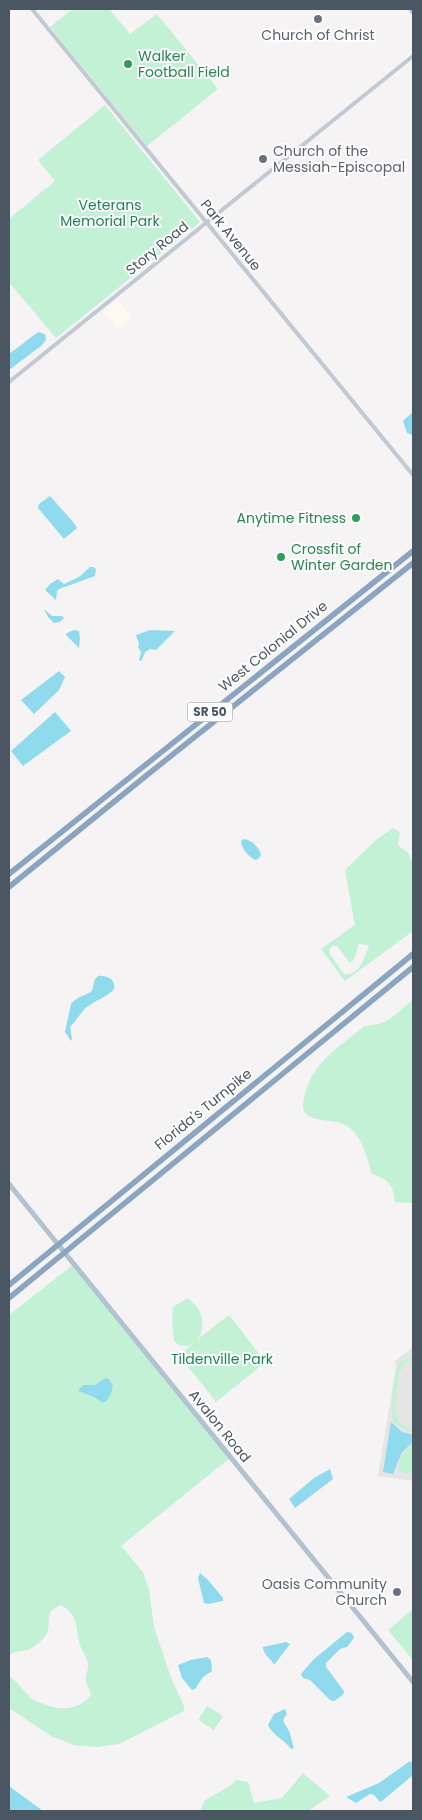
<svg xmlns="http://www.w3.org/2000/svg" width="422" height="1820" font-family="Poppins,sans-serif">
<rect width="100%" height="100%" fill="#f5f3f3"/>
<!-- commercial -->
<path fill="#fdf9ef" d="M118,300L132,317L117,329L103,312Z"/>
<!-- education -->
<path fill="#e6e4e5" d="M413,1347V1481L378,1476L396,1366L395,1361Z"/>
<!-- green -->
<path fill="#c3f1d5" fill-rule="evenodd" d="M73,9H109L130,34L157,14L218,89L147,146L50,27Z
M105,105L200,222L56,338L9,282V219L55,181L38,160Z
M393,828L400,832L398,845L409,854L413,864V931L345,981L321,949L355,925L345,870L377,839ZM359,943L369,946C364,958 360,976 344,974L330,954L329,950L332,946H337L350,963L355,957Z
M413,999V1203L395,1202C393,1184 389,1180 372,1174C366,1155 361,1127 337,1122C327,1120 317,1121 307,1115C302,1112 303,1104 304,1098C312,1062 336,1050 362,1028C368,1024 374,1026 381,1023C393,1019 404,1007 413,999Z
M74,1264L231,1457L121,1546L143,1572L149,1590L154,1627L170,1675L184,1706V1711L119,1744L96,1747L74,1745L51,1736L9,1708V1676C20,1684 22,1690 31,1698C34,1701 38,1702 41,1703C59,1711 78,1711 91,1695C90,1690 86,1685 86,1680C85,1675 89,1670 88,1664C87,1656 81,1650 79,1642C76,1626 78,1615 61,1605C40,1613 55,1625 44,1638C40,1642 33,1648 28,1650C21,1652 14,1650 9,1656V1315Z
M188,1298C202,1309 207,1324 198,1339L229,1315L264,1360L267,1358L268,1360L216,1402L179,1355L194,1343L188,1346L179,1345L174,1341L172,1321L173,1307Z
M413,1357V1360L404,1364L399,1372L395,1412L399,1422L413,1429V1432C405,1430 397,1427 393,1420C390,1412 394,1371 399,1364C403,1360 408,1358 413,1357Z
M413,1444V1474L398,1472C399,1459 402,1452 413,1444Z
M413,1609V1658L412,1659L388,1630Z
M207,1706L223,1716L214,1730L198,1720Z
M303,1773L330,1796L308,1811H200L205,1800L230,1786L236,1780L248,1782L254,1803L282,1798Z"/>
<!-- water -->
<path fill="#90daee" d="M38,332L45,334L46,340L41,346L9,370V354Z
M413,412V435L407,433L403,421Z
M50,496L74,523L77,528L64,539L38,508L39,504Z
M90,567H93L96,569L95,576L59,589L57,591L56,600L45,590L50,584L58,579L64,584L79,577Z
M44,609L52,616H62L64,618L60,622L54,623L48,617Z
M74,630L79,631L80,639L79,648L66,635L67,633Z
M150,630L175,631L156,650L150,649L145,652L142,660L139,661L141,652L138,647L139,644L136,635Z
M59,671L65,677L59,690L34,714L21,700Z
M55,712L71,731L23,766L11,751Z
M244,839C252,840 259,847 261,855L258,859L255,860C249,857 241,848 241,841Z
M98,976C106,975 116,979 114,989C107,997 98,999 90,1005C81,1010 77,1021 70,1027L72,1039L71,1041L65,1032L71,1004C75,998 86,995 92,991L95,979Z
M108,1378L113,1386C111,1394 110,1399 103,1403L94,1397L78,1391L83,1385H95L104,1379Z
M391,1422L402,1432L413,1435V1442L402,1452L393,1474L383,1472Z
M330,1469L333,1479L295,1508L289,1499L314,1478Z
M200,1573L209,1581L223,1598V1601L208,1604L204,1603L198,1578Z
M347,1632L352,1633L354,1638L347,1647L340,1649L326,1663V1667L344,1691L343,1695L334,1701L330,1700L310,1680L303,1678L301,1674L314,1659Z
M286,1642L290,1644L274,1665C271,1658 263,1655 263,1647Z
M207,1657L211,1660L212,1671L203,1677L195,1689L192,1690L182,1678L178,1665L191,1660Z
M285,1709L287,1714C280,1722 285,1723 289,1731C291,1736 292,1743 294,1748L291,1749C284,1739 273,1736 268,1725L274,1714Z
M410,1761L413,1763V1775L382,1801L380,1802L374,1795L370,1794L356,1803L346,1797L379,1783Z
M9,1786L43,1811H9Z"/>
<g fill="none" stroke-linecap="round" stroke-linejoin="round">
<!-- minor -->
<path stroke="#c1cad2" stroke-width="4" d="M32,9L413,475
M9,382L413,56"/>
<!-- major -->
<path stroke="#b3c2d1" stroke-width="5" d="M411,9L413,12
M9,1184L413,1682"/>
<!-- highway -->
<path stroke="#8ba5c1" stroke-width="5.5" d="M9,874L413,551
M9,887L147,775L413,563
M9,1285L413,954
M9,1298L413,967"/>
</g>
<!-- markers -->
<g fill="#6b7280" stroke="#fff" stroke-width="2">
<circle cx="318" cy="19" r="5"/>
<circle cx="263" cy="159" r="5"/>
<circle cx="397" cy="1592" r="5"/>
</g>
<g fill="#2e9e5b" stroke="#fff" stroke-width="2">
<circle cx="128" cy="64" r="5"/>
<circle cx="356" cy="518" r="5"/>
<circle cx="281" cy="557" r="5"/>
</g>
<g text-anchor="middle" stroke-width="4" stroke-linejoin="round" paint-order="stroke">
<!-- shield labels -->
<rect fill="#fff" stroke="#808990" stroke-width="1" x="187.5" y="702.5" width="45" height="19" rx="4"/>
<g font-size="12" font-weight="bold" fill="#4a5661">
<text x="210" y="716">SR 50</text>
</g>
<!-- worship labels -->
<g font-size="14" fill="#5b616d" stroke="#fff">
<text x="318" y="40">Church of Christ</text>
<text x="273" y="156" text-anchor="start">Church of the<tspan x="273" dy="16">Messiah-Episcopal</tspan></text>
<text x="387" y="1589" text-anchor="end">Oasis Community<tspan x="387" dy="16">Church</tspan></text>
</g>
<!-- leisure labels -->
<g font-size="14" fill="#27864d" stroke="#fff" text-anchor="start">
<text x="138" y="61">Walker<tspan x="138" dy="16">Football Field</tspan></text>
<text x="346" y="523" text-anchor="end">Anytime Fitness</text>
<text x="291" y="554">Crossfit of<tspan x="291" dy="16">Winter Garden</tspan></text>
</g>
<!-- park labels -->
<g font-size="14" fill="#17864f" stroke="#fff">
<text x="110" y="210">Veterans<tspan x="110" dy="16">Memorial Park</tspan></text>
<text x="222" y="1364">Tildenville Park</text>
</g>
<!-- street labels -->
<g font-size="14" fill="#4a5661" stroke="#fff">
<text transform="translate(231 235) rotate(51)" y="5">Park Avenue</text>
<text transform="translate(157 248) rotate(-39)" y="5">Story Road</text>
<text transform="translate(273 646) rotate(-39)" y="5">West Colonial Drive</text>
<text transform="translate(203 1109) rotate(-39)" y="5">Florida's Turnpike</text>
<text transform="translate(220 1426) rotate(51)" y="5">Avalon Road</text>
</g>
</g>
<!-- border -->
<rect width="422" height="1820" fill="none" stroke="#4a5661" stroke-width="20"/>
</svg>
